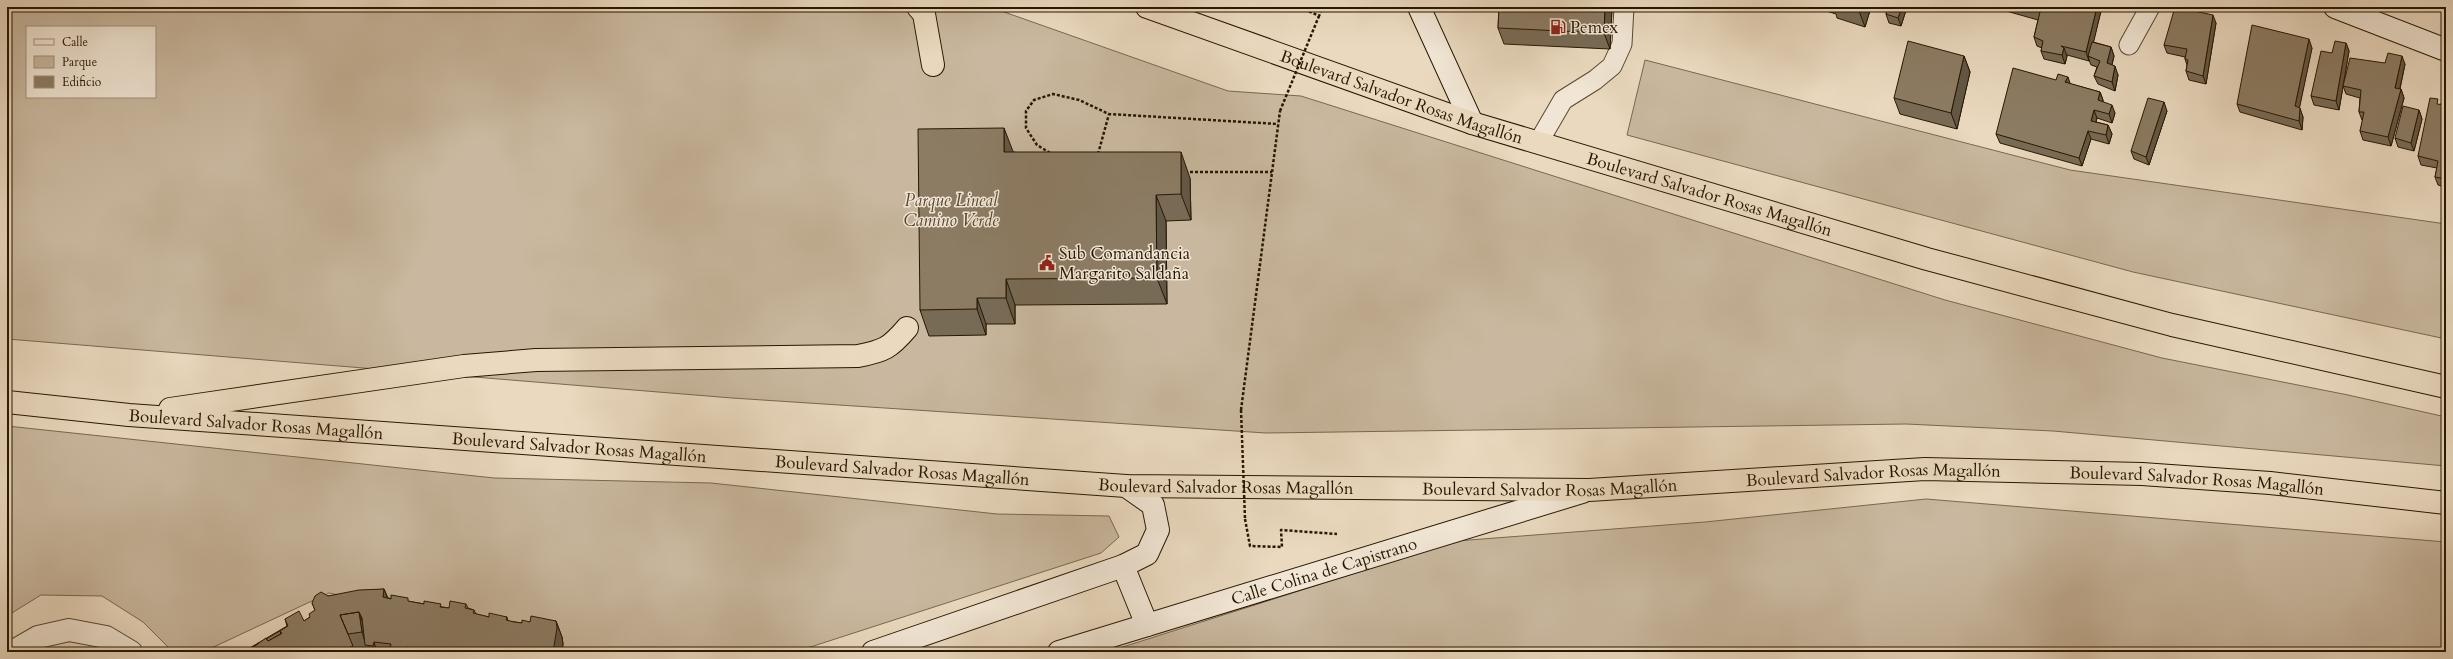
<svg xmlns="http://www.w3.org/2000/svg" width="2453" height="659" font-family="Cardo,serif">
<rect width="100%" height="100%" fill="#ead9bf"/>
<filter id="stains"><feTurbulence type="fractalNoise" baseFrequency=".005" numOctaves="4"/><feColorMatrix values="0 0 0 0 .2 0 0 0 0 .09 0 0 0 0 .02 0 0 0 .5 -.17"/></filter>
<radialGradient id="worn" r=".72"><stop offset=".6" stop-color="#630" stop-opacity="0"/><stop offset="1" stop-color="#630" stop-opacity=".3"/></radialGradient>
<!-- green -->
<path fill="#c9b89f" stroke="#786850" fill-rule="evenodd" d="M7,7H990L1228,91L1301,96L1945,300L2162,358L2348,395L2446,417V466L2053,431L1906,424L1266,433L732,398L7,339ZM27,27H155V97H27Z
M1645,60L2070,170L2446,224V339L2133,272L1627,135Z
M7,426L494,478L711,483L997,514L1109,516L1119,537L1101,553L795,652H544L547,639L329,593L203,652H173L143,622L102,596L41,595L7,616Z
M1926,499L2446,542V652H1107L1456,541L1705,522Z"/>
<g fill="none" stroke-linecap="round" stroke-linejoin="round">
<defs>
<path id="lane" d="M2129,45L2150,7
M1538,143L1563,100L1595,80L1612,66L1622,44L1624,7"/>
<path id="street" d="M12,652L38,637L69,630L106,637L131,652"/>
<g id="secondary">
<path d="M1419,7L1472,123"/>
<path d="M2335,7L2446,50"/>
<path d="M1123,566L1147,625"/>
<path d="M873,652L1123,566L1147,554L1158,530L1153,505L1126,486"/>
<path id="s1" d="M1059,652L1582,492"/>
</g>
<g id="highway">
<path d="M918,7L924,14L933,65"/>
<path id="s2" d="M1147,7L1472,123L1927,259L2172,325L2446,387"/>
<path id="s3" d="M7,402L129,415L1126,486L1589,490L1925,469L2142,474L2270,483L2446,503"/>
<path d="M170,409L464,366L536,360L858,356C884,351 890,348 907,328"/>
</g>
</defs>
<!-- lane casing -->
<use href="#lane" stroke="#584830" stroke-width="21"/>
<!-- street casing -->
<use href="#street" stroke="#584830" stroke-width="24"/>
<!-- secondary casing -->
<use href="#secondary" stroke="#271701" stroke-width="24"/>
<!-- highway casing -->
<use href="#highway" stroke="#271701" stroke-width="24"/>
<!-- path -->
<path stroke="#271701" stroke-width="2.5" stroke-dasharray="3 2" stroke-linecap="butt" d="M1300,7L1319,16L1323,7
M1050,153L1037,145L1026,128V111L1034,100L1053,94L1079,100L1109,114L1278,124
M1098,154L1109,114
M1185,172H1272
M1241,410L1280,111
M1245,519L1250,546L1282,547L1281,530L1337,534"/>
<!-- lane -->
<use href="#lane" stroke="#f1e6d5" stroke-width="19"/>
<!-- street -->
<use href="#street" stroke="#f1e6d5" stroke-width="22"/>
<!-- secondary -->
<use href="#secondary" stroke="#f1e6d5" stroke-width="22"/>
<!-- highway -->
<use href="#highway" stroke="#ead9bf" stroke-width="22"/>
<!-- path-bridge -->
<path stroke="#271701" stroke-width="2.5" stroke-dasharray="3 2" stroke-linecap="butt" d="M1280,111L1319,16
M1241,410L1245,519"/>
</g>
<!-- wall -->
<path fill="#786b56" stroke="#271701" d="M1499,7H1611L1612,9L1610,49L1504,44L1498,28Z
M1820,7H1871L1865,27L1837,18L1836,14L1820,9Z
M1888,7H1907L1901,26L1889,23L1886,14Z
M1992,7H2102L2093,42L2111,47L2114,56L2112,65L2118,75L2115,91L2098,84L2094,76L2097,67L2091,65L2089,60V61L2067,55V56L2065,64L2044,59L2041,51L2042,48L2037,46L2034,37L2038,20Z
M2216,23L2206,84L2189,80L2186,71L2187,65L2185,59V57L2167,53L2164,45Z
M2346,43L2349,51L2339,110L2314,105L2311,96L2332,53Z
M2312,48L2299,108L2303,117L2302,130L2240,112L2237,104Z
M1964,56L1970,72L1957,129L1900,114L1894,98Z
M2385,63L2405,64L2400,89H2401L2404,98L2391,146L2363,140L2360,131L2363,120H2362L2359,112L2360,98L2346,94L2343,86Z
M2056,80L2100,92L2103,100V102L2115,113L2112,123L2097,118L2096,122L2108,125L2112,134L2109,144L2091,139L2082,166L2000,143L1996,134Z
M2440,104L2446,105V187L2438,185L2435,177L2437,168L2421,165L2418,156Z
M2419,110L2422,119L2414,151L2398,147L2395,138Z
M2167,111L2149,165L2134,159L2131,151Z
M1013,152L1190,178L1191,220L1166,221L1167,304L1015,305V324H986V335L929,336L920,310Z
M384,589L388,598L449,608L466,604L468,608L474,610L476,614L489,617H507L508,621L522,623L530,622L556,621L562,637L563,644L562,652H243L287,626L285,619L304,621L310,617L315,610L312,603L328,596Z"/>
<!-- shaded-wall -->
<path fill="#625746" stroke="#271701" d="M1605,7H1611L1612,9L1610,49L1604,33Z
M1860,7H1871L1865,27L1859,11Z
M1902,7H1907L1901,26L1898,18Z
M2097,7H2102L2090,57L2088,56L2089,60V61L2086,52Z
M2213,15L2216,23L2206,84L2203,76Z
M2309,39L2312,48L2298,115L2295,106Z
M2346,43L2349,51L2339,110L2336,101Z
M2111,47L2114,56L2110,72L2107,63Z
M2064,48L2067,56L2065,64L2062,55Z
M1964,56L1970,72L1957,129L1951,113Z
M2402,56L2405,64L2398,97L2395,88Z
M2115,66L2118,75L2115,91L2112,82Z
M2068,77L2071,86L2065,82Z
M2401,89L2404,98L2391,146L2388,137Z
M2100,92L2103,100L2101,109L2098,100Z
M2164,102L2167,111L2149,165L2146,157Z
M2112,105L2115,113L2112,123L2109,114Z
M2300,108L2303,117L2302,130L2299,121Z
M2094,110L2097,118L2094,129L2091,121Z
M2419,110L2422,119L2414,151L2411,143Z
M2108,125L2112,134L2109,144L2106,135Z
M1004,128L1014,154L1004,152Z
M2088,131L2091,139L2082,166L2079,158Z
M1181,152L1190,178L1191,220L1181,194Z
M1156,195L1166,221L1167,304L1157,278Z
M1006,279L1015,305V324L1006,298Z
M977,298L986,324V335L977,309Z
M384,589L390,605L383,597Z
M359,612L367,634L366,645L362,632Z
M556,621L562,637L563,644L562,652H553Z
M374,642L377,652H375L373,646Z
M407,647L409,652H406Z"/>
<!-- building -->
<path fill="#8c7c64" stroke="#271701" d="M1499,7H1605L1604,33L1498,28Z
M1847,7H1860L1859,11Z
M1888,7H1902L1898,18L1886,14Z
M2019,7H2097L2086,52L2061,46L2064,48L2062,55L2041,51L2043,41L2034,37L2040,12Z
M2175,7L2213,15L2203,76L2186,71L2188,60L2185,59L2187,49L2164,45Z
M2252,25L2309,39L2295,106L2300,108L2299,121L2237,104Z
M1908,41L1964,56L1951,113L1894,98Z
M2335,41L2346,43L2336,101L2311,96L2321,51L2332,53Z
M2092,42L2111,47L2107,63L2115,66L2112,82L2094,76L2100,61L2088,56Z
M2388,53L2402,56L2395,88L2401,89L2388,137L2360,131L2364,112H2359L2361,90L2343,86L2350,58L2385,63Z
M2013,68L2056,80L2058,74L2068,77L2065,82L2100,92L2098,100L2112,105L2109,114L2094,110L2091,121L2108,125L2106,135L2088,131L2079,158L1996,134Z
M2148,98L2164,102L2146,157L2131,151Z
M2430,98L2438,99L2437,104L2446,105V179L2435,177L2438,161L2418,156Z
M2403,106L2419,110L2411,143L2395,138Z
M1004,128V152H1181V194L1156,195L1157,278L1006,279V298H977V309L920,310L918,129Z
M384,589L383,597L391,599V595L408,598V601L424,604V601L441,604L440,607L449,608L450,601L466,604L465,608L474,610L473,613L489,617V613L507,617L506,620L514,622L522,623V620L530,622L531,616L556,621L557,628L553,652H433L407,647L406,652H389L391,644L374,642L373,646L365,645L362,618L359,612L340,615L353,646L347,649L349,652H246L266,638L268,641L282,633L280,631L288,626L285,619L299,611L304,621L310,617L309,614L315,610L312,603L315,596L321,592L328,596L359,590Z
M359,612L362,632L348,634L340,615Z
M280,631L281,634L268,641L266,639Z
M259,643L246,652H243Z"/>
<!-- icons -->
<defs>
<symbol id="fuel-bare" viewBox="-9 -9 18 18"><path d="M-5.5-6h7V0h2V4h1.3V-2.5L3-4.5l.8-.8L6-3V5H2.5V1h-1V6h-7ZM-4.2-4.7v3.2H.2V-4.7Z" fill="#8f2418" stroke="#f1e6d5" stroke-width="2.5" paint-order="stroke"/></symbol>
<symbol id="civic-bare" viewBox="-9 -9 18 18"><path d="M-.6-6.5H3V-4.5H.6V-3L4-1V1h2V6H-6V1h2V-1L-.6-3ZM-1.2 2.5V6h2.4V2.5Z" fill="#8f2418" stroke="#f1e6d5" stroke-width="2.5" paint-order="stroke"/></symbol>
</defs>
<g fill-rule="evenodd">
<use href="#fuel-bare" x="1547" y="16" width="22" height="22"/>
<use href="#civic-bare" x="1036" y="252" width="22" height="22"/>
</g>
<g text-anchor="middle" stroke-width="3" stroke-linejoin="round" paint-order="stroke">
<!-- poi labels -->
<g font-size="17" fill="#271701" stroke="#f1e6d5" text-anchor="start">
<text x="1570" y="33">Pemex</text>
<text x="1059" y="259">Sub Comandancia<tspan x="1059" dy="20">Margarito Saldaña</tspan></text>
</g>
<!-- street labels -->
<g font-size="17" fill="#271701" stroke="#f1e6d5">
<text dy="6" stroke="none"><textPath href="#s2" startOffset="270">Boulevard Salvador Rosas Magallón</textPath></text>
<text dy="6" stroke="none"><textPath href="#s2" startOffset="593">Boulevard Salvador Rosas Magallón</textPath></text>
<text dy="6" stroke="none"><textPath href="#s3" startOffset="250">Boulevard Salvador Rosas Magallón</textPath></text>
<text dy="6" stroke="none"><textPath href="#s3" startOffset="574">Boulevard Salvador Rosas Magallón</textPath></text>
<text dy="6" stroke="none"><textPath href="#s3" startOffset="898">Boulevard Salvador Rosas Magallón</textPath></text>
<text dy="6" stroke="none"><textPath href="#s3" startOffset="1870">Boulevard Salvador Rosas Magallón</textPath></text>
<text dy="6" stroke="none"><textPath href="#s3" startOffset="2194">Boulevard Salvador Rosas Magallón</textPath></text>
<text dy="6" stroke="none"><textPath href="#s3" startOffset="1222">Boulevard Salvador Rosas Magallón</textPath></text>
<text dy="6" stroke="none"><textPath href="#s3" startOffset="1546">Boulevard Salvador Rosas Magallón</textPath></text>
<text dy="6" stroke="none"><textPath href="#s1" startOffset="277">Calle Colina de Capistrano</textPath></text>
</g>
<!-- park labels -->
<g font-size="17" font-style="italic" fill="#584730" stroke="#f1e6d5">
<text x="951" y="206">Parque Lineal<tspan x="951" dy="20">Camino Verde</tspan></text>
</g>
</g>
<!-- margin -->
<rect width="2453" height="659" fill="none" stroke="#ead9bf" stroke-width="24"/>
<rect x="8" y="8" width="2437" height="643" fill="none" stroke="#271701" stroke-width="2"/>
<rect x="12" y="12" width="2429" height="635" fill="none" stroke="#271701"/>
<!-- legend -->
<rect x="26" y="26" width="130" height="72" fill="#f1e6d5" stroke="#a09380"/>
<rect x="34" y="39" width="20" height="6" fill="#f1e6d5" stroke="#a09380"/>
<text x="62" y="46" font-size="12" fill="#271701">Calle</text>
<rect x="34" y="56" width="20" height="12" fill="#c9b89f" stroke="#a09380"/>
<text x="62" y="66" font-size="12" fill="#271701">Parque</text>
<rect x="34" y="76" width="20" height="12" fill="#8c7c64" stroke="#a09380"/>
<text x="62" y="86" font-size="12" fill="#271701">Edificio</text>
<rect width="100%" height="100%" filter="url(#stains)"/>
<rect width="100%" height="100%" fill="url(#worn)"/>
</svg>
